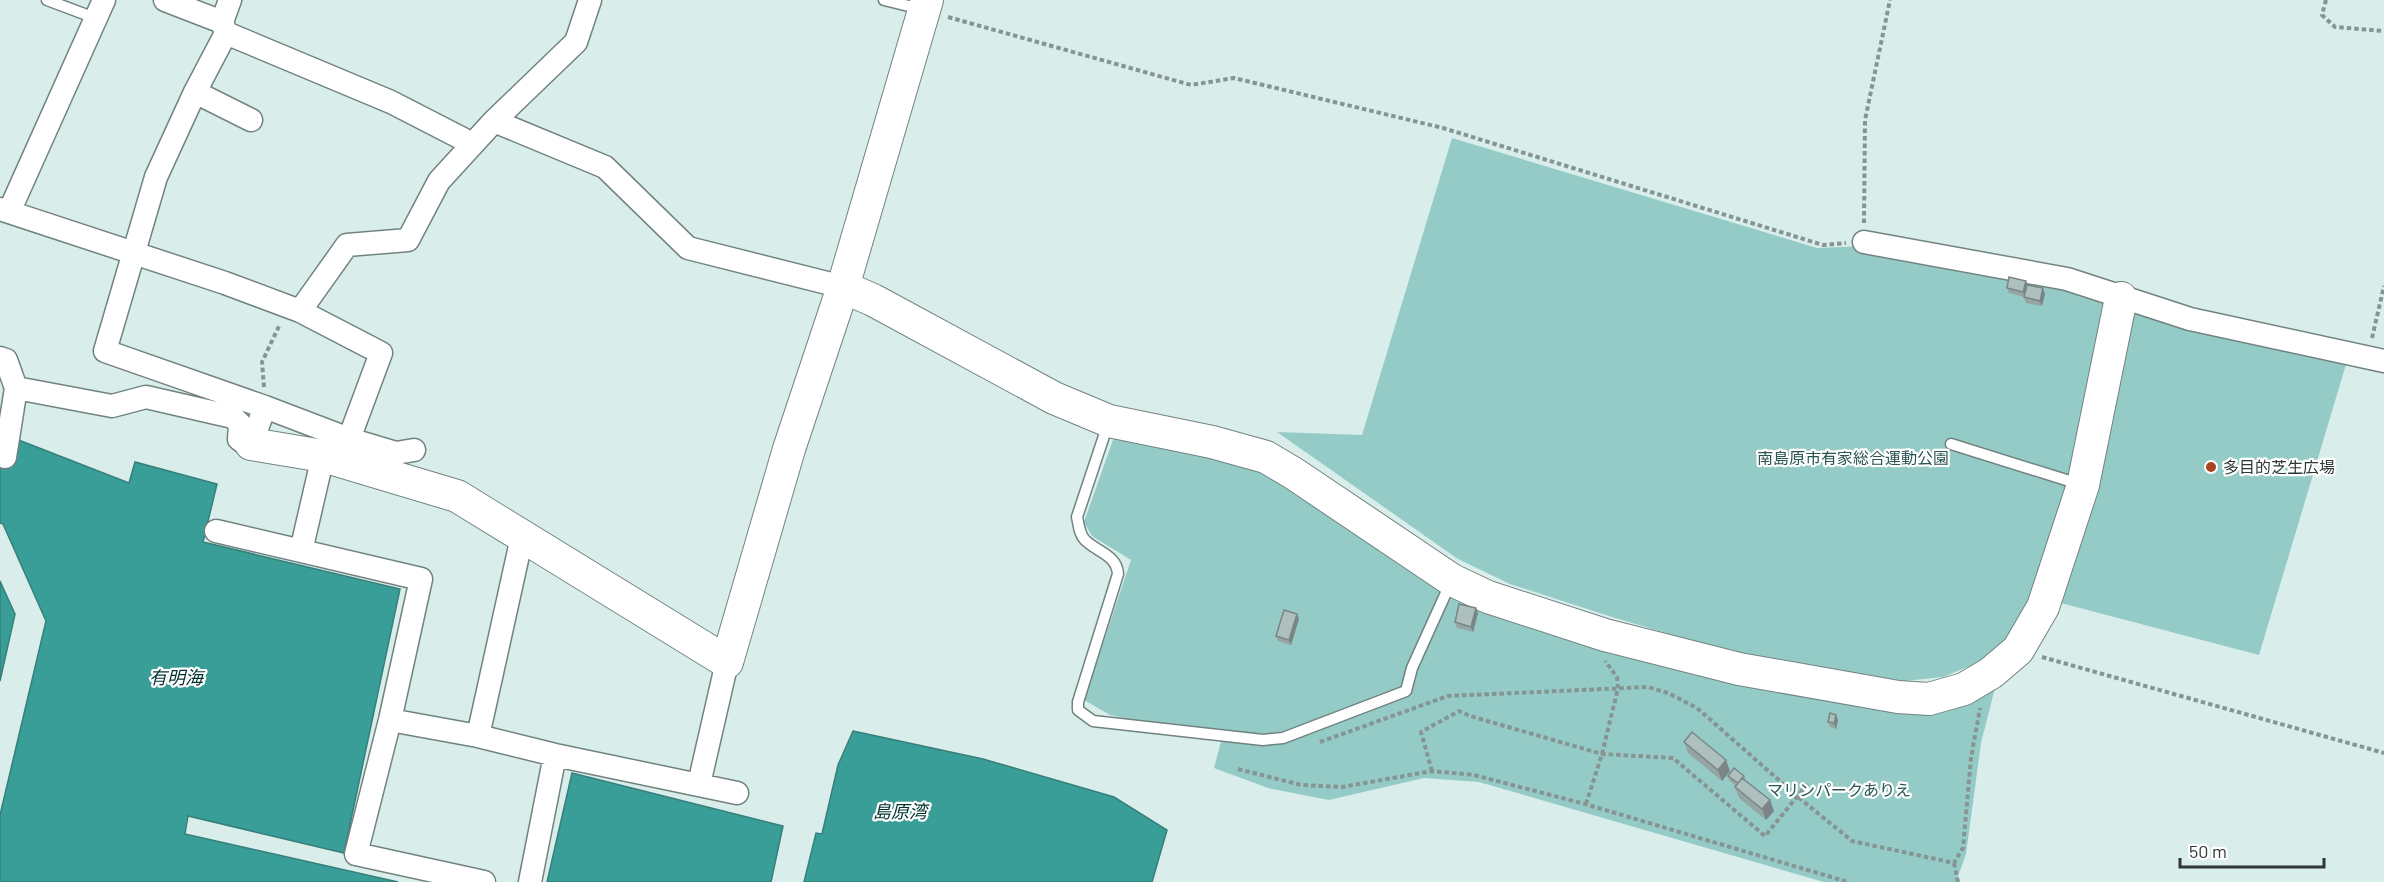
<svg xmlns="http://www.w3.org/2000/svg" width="2384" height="882" font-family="Barlow,'Noto Sans JP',sans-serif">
<rect width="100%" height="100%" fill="#d9edeb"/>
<!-- green -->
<path fill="#94cbc6" d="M1452,138L1817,248L1866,246L2076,287L2347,361L2259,655L2038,597L2026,617L1994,653L1970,666L1943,677L1904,681L1733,653L1612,617L1510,584L1458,559L1277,432L1362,435Z
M1114,437L1271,470L1420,572L1896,706L1996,684L1981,743L1966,854L1956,882H1824L1479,782L1424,778L1329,800L1268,788L1214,768L1224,730L1142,722L1110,715L1084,700L1131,560L1092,536L1084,522Z"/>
<!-- water -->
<path fill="#399e97" stroke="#367f7a" stroke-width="1.5" d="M16,439L129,483L135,462L217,484L203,542L400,589L344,853L188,816L185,834L398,882H0V815L46,621L3,524L0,523V462L15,463Z
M0,581L15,614L0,681Z
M853,731L983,759L1114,797L1167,830L1152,882H804L816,833L822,834L838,765Z
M572,773L783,826L771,882H547Z"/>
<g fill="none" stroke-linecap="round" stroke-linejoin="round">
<defs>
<path id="lane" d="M47,0L95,18
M884,0L921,9
M1108,424L1077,517C1079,525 1079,534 1085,540C1097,552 1117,555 1118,574L1078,702V710L1093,721L1263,740L1283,738L1406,691L1412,668L1450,584
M1951,444L2079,484"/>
<path id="street" d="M165,0L222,22
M230,0L222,22L226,33L195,92L156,177L105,351L265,407L349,439L396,453L414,450
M226,33L391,102L463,139L469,147
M195,92L251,120
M494,121L605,167L688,248L843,287
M0,209L225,283L300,311L381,353L349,439
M9,212L104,0
M1864,242L2067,279L2190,319L2384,361
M300,311L347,245L408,240L439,181L494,121L576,42L590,0
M0,358L6,360L16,388L112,406L146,397L233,417L240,424L239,439L243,442L251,444L265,407
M5,457L16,388
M216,531L421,579L390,720L356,854L484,882
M301,551L323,456
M390,720L478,736L555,755L737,793
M478,736L522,537
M699,784L727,662
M530,882L555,755"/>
<path id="secondary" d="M843,287L873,300L1054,398L1109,421L1212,442L1266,457L1293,473L1452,580L1488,597L1605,635L1739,669L1898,697L1929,699L1964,689L1991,673L2018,650L2043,607L2083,485L2121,298
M251,444L323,456L457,496L727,662L789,449L843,287L927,0"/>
</defs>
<!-- lane casing -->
<use href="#lane" stroke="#718381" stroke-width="13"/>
<!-- street casing -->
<use href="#street" stroke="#718381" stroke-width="25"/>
<!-- secondary casing -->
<use href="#secondary" stroke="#718381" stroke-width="34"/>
<!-- path -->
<path stroke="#869492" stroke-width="4" stroke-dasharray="4.5 3" stroke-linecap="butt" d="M2326,0L2322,15L2335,27L2384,31
M948,17L1191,85L1234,78L1443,128L1823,245L1846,243
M1864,223L1865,120L1890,0
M2372,338L2384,286
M264,387L262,362L280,324
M2042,657L2384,753
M1320,742L1448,696L1648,687L1668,693L1697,708L1798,797L1852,841L1954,863L1963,848L1971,758L1980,708
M1238,769L1301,785L1342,787L1432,771L1474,775L1585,804L1848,882
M1432,771L1421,732L1459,711L1470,716L1602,754L1673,758L1765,836L1809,782
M1586,804L1602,754L1618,688L1617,677L1605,661
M1954,863L1958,882"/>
<!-- lane -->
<use href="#lane" stroke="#fff" stroke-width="10"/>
<!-- street -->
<use href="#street" stroke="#fff" stroke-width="22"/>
<!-- secondary -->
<use href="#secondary" stroke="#fff" stroke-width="32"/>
</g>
<!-- wall -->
<path fill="#95a5a3" d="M2026,281L2027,285L2045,294L2042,306L2026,303L2024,297L2009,293L2007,288Z
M1478,613L1473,632L1457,628L1455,622Z
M1299,619L1291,645L1278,641L1276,636Z
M1838,720L1836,729L1830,727L1828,722Z
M1684,742L1730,771L1722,781L1688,753Z
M1728,776H1744L1746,781L1770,800L1774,811L1766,820L1739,798L1735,787L1736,786L1730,781Z"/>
<!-- shaded-wall -->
<path fill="#798685" d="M2026,281L2028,286L2025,297L2023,292Z
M2043,288L2045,294L2042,306L2040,301Z
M1476,608L1478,613L1473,632L1471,627Z
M1297,614L1299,619L1291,645L1289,640Z
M1836,715L1838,720L1836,729L1834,723Z
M1726,760L1730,771L1722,781L1718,770Z
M1770,800L1774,811L1766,820L1762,809Z"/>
<!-- building -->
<path fill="#adc0be" stroke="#798685" stroke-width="1.5" d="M2009,277L2026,281L2023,292L2007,288Z
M2027,285L2043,288L2040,301L2024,297Z
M1459,604L1476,608L1471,627L1455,622Z
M1284,610L1297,614L1289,640L1276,636Z
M1830,713L1836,715L1834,723L1828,722Z
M1692,732L1726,760L1718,770L1684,742Z
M1734,768L1744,776L1738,783L1728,776Z
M1742,778L1770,800L1762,809L1735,787Z"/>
<!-- markers -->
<circle fill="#aa431f" stroke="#fff" stroke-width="2" cx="2211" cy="467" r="6"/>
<g text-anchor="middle" stroke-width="4.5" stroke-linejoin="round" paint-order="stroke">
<!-- park labels -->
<g font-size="16" fill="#295552" stroke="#fff">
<text x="1853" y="464">南島原市有家総合運動公園</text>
<text x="1839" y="796">マリンパークありえ</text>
</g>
<!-- poi labels -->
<g font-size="16" fill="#2f3736" stroke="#fff" text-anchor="start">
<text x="2223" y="473">多目的芝生広場</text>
</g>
<!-- water labels -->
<g font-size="18" font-style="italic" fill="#01322f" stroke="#fff">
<text x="176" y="684">有明海</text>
<text x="900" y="818">島原湾</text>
</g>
</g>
<!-- scale -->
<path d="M2180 858v9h144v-9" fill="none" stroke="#2f3736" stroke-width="3"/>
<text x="2189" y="858" font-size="18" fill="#2f3736" stroke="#ffffff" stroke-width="4.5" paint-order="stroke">50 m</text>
</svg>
